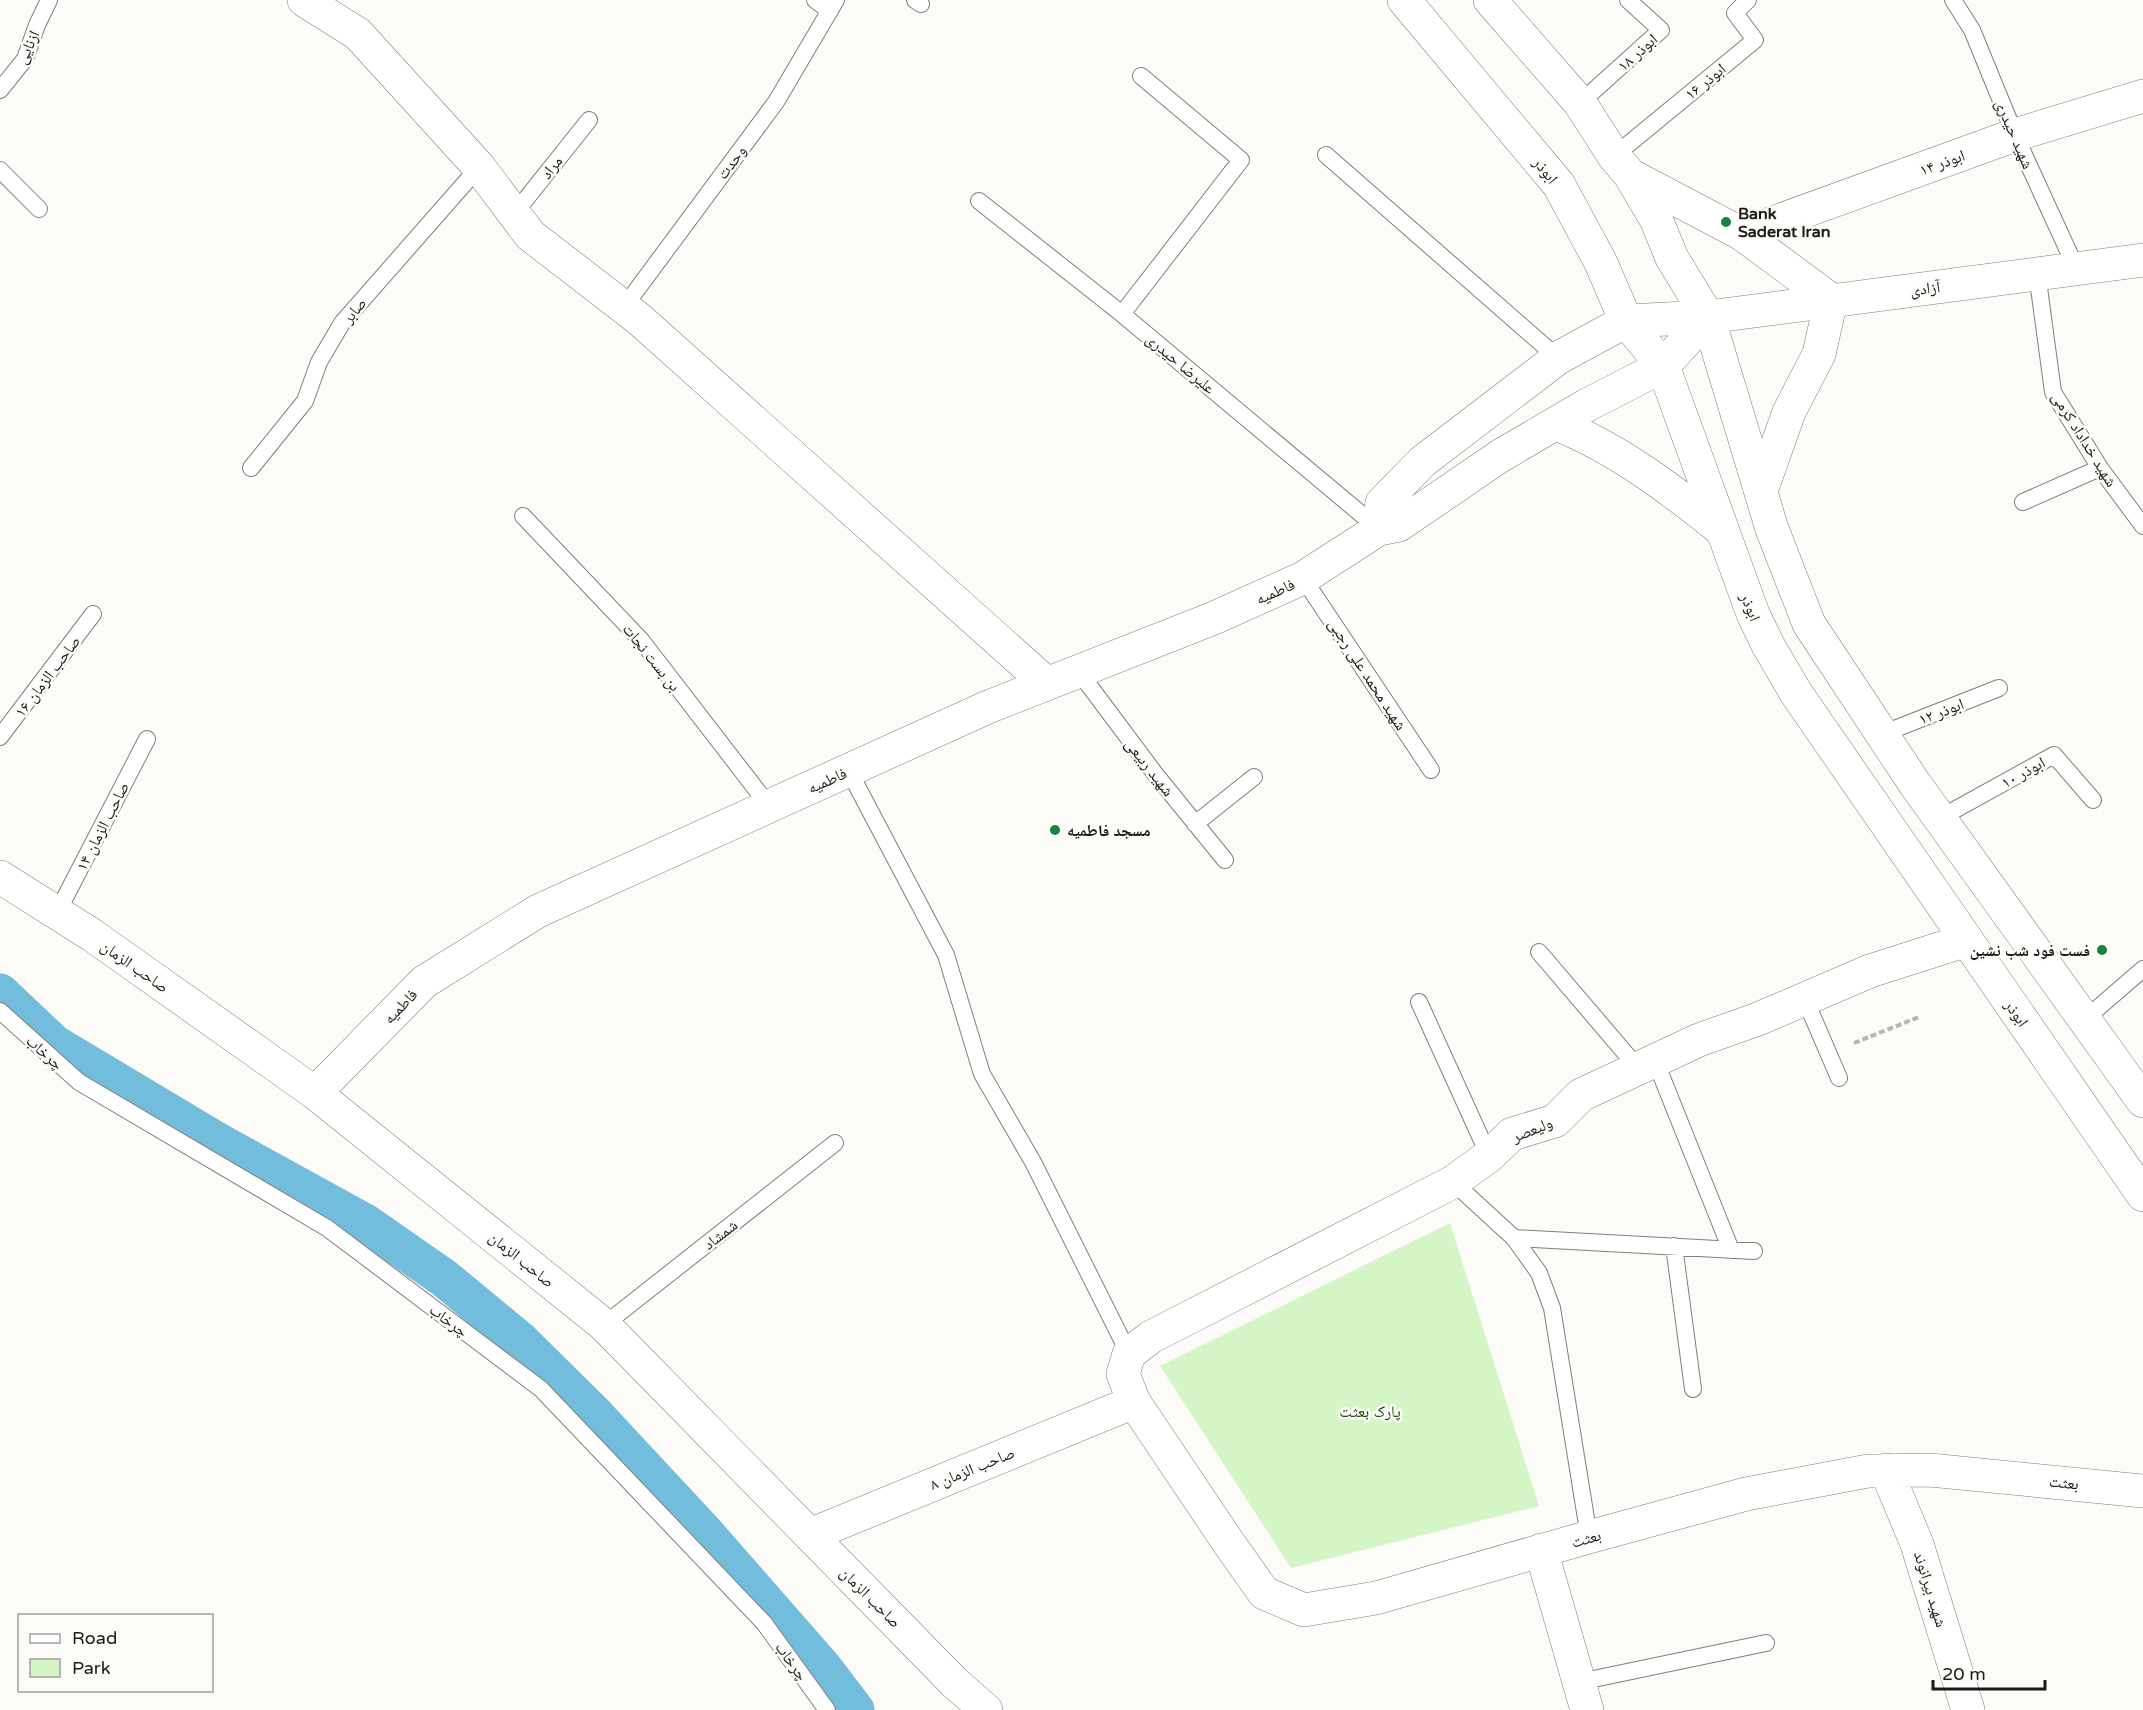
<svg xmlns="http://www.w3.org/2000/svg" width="2143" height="1710" font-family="'Varela Round','Noto Naskh Arabic',sans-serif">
<rect width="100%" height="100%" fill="#fdfbf8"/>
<!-- green -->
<path fill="#d4f6c7" d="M1450,1223L1539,1506L1291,1568L1160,1366Z"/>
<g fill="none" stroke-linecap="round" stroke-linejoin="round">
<!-- canal -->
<path stroke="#73bddc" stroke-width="39" d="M0,993L54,1044L216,1141L365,1223L444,1278L519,1340L595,1415L703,1531L823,1668L855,1710"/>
<defs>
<path id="service" d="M815,0L830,11
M915,0L921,4
M1953,0L1972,30L2015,135L2076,268
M0,90L25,59L37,25L49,0
M1580,103L1661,30L1628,0
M1326,155L1558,358
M1614,156L1755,40L1735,13L1748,0
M0,170L39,209
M979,201L1122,314L1379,529
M514,214L589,120
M2037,273L2053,392L2100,468L2143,526
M624,307L776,102L836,0
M1122,314L1241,160L1141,76
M251,468L305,401L319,362L342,323L479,167
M2023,502L2100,468
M523,516L641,640L769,806
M1303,578L1431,770
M1079,672L1156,775L1225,860
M1882,734L1999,688
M0,737L93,614
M849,771L946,955L982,1074L1033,1162L1129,1354
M1940,818L2054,755L2093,800
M1195,824L1254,777
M57,913L147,739
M1539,952L1638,1068
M1805,999L1839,1078
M1419,1002L1489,1156
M0,1011L79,1082L327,1228L541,1389L764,1623L827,1710
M2084,1020L2143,969
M1655,1060L1731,1250
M1453,1182L1514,1238L1539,1273L1552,1308L1589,1537
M1514,1238L1754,1251
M1674,1246L1693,1389
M604,1325L835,1143
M1579,1682L1766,1643"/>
<path id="minor" d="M304,0L358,34L479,167L530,235L639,319L1046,683
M1742,234L2015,135L2143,96
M1967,940L1870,971L1758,1019L1699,1040L1581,1095L1555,1121L1512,1134L1489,1156L1453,1182L1151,1337L1129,1354L1123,1374L1134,1402L1226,1539L1264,1593L1304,1610L1376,1598L1589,1537L1746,1494L1868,1471L1930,1470L2143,1491
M1886,1470L1917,1544L1968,1710
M810,1535L1134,1402
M1541,1550L1587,1710"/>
<path id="tertiary" d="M1379,529L1382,503L1422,462L1558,358L1626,321L1708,317L2143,260
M0,877L92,935L315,1093L604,1325L955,1683L986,1710
M315,1093L424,982L538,911L988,707L1214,618L1303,578L1379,529L1399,525L1500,456L1587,405L1663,366L1708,317"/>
<path id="secondary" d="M1404,0L1559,185L1601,263L1626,321L1663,366L1753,614L1768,645L1796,693L2143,1195
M1490,0L1580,103L1614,156L1630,175L1656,219L1672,258L1708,317L1772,529L1809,624L1915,784L2143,1101
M1630,175L1742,234L1831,300L1819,354L1789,412L1761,491
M1556,424C1617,448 1672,490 1723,531"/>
</defs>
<!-- service casing -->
<use href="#service" stroke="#807f7c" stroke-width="18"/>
<!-- minor casing -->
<use href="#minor" stroke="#807f7c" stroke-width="34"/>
<!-- tertiary casing -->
<use href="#tertiary" stroke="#807f7c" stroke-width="34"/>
<!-- secondary casing -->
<use href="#secondary" stroke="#807f7c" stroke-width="34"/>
<!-- path -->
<path stroke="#b6b5b2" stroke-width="4" stroke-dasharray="6 3" stroke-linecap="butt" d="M1854,1043L1919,1017"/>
<!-- service -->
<use href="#service" stroke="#fff" stroke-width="16"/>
<!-- minor -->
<use href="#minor" stroke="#fff" stroke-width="33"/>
<!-- tertiary -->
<use href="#tertiary" stroke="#fff" stroke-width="33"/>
<!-- secondary -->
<use href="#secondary" stroke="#fff" stroke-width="33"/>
</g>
<!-- markers -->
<g fill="#12863e" stroke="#fdfbf8" stroke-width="2">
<circle cx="1726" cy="222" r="6"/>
<circle cx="1055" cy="830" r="6"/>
<circle cx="2102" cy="950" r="6"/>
</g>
<g text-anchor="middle" stroke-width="5" stroke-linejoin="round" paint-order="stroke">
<!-- street labels -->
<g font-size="16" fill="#1a1a18" stroke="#fdfbf8">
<text transform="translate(27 47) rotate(-65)" y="6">ازنایی</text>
<text transform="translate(1637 52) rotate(-42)" y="6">ابوذر ۱۸</text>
<text transform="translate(1705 81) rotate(-39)" y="6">ابوذر ۱۶</text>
<text transform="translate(2015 134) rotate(67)" y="6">شهید حیدری</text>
<text transform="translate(731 162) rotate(-53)" y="6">وحدت</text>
<text transform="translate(1942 162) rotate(-20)" y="6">ابوذر ۱۴</text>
<text transform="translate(551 167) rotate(-52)" y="6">مراد</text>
<text transform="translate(1546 170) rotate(51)" y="6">ابوذر</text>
<text transform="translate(1925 288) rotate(-7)" y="6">آزادی</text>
<text transform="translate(354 310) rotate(-50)" y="6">صابر</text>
<text transform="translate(1181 363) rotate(40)" y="6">علیرضا حیدری</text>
<text transform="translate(2085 439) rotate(58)" y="6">شهید خداداد کرمی</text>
<text transform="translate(1275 591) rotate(-24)" y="6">فاطمیه</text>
<text transform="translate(1751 607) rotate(68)" y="6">ابوذر</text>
<text transform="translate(652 657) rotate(51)" y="6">بن بست نجات</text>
<text transform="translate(1368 674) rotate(57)" y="6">شهید محمد علی رجبی</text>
<text transform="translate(47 676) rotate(-53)" y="6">صاحب الزمان ۱۶</text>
<text transform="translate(1941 711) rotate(-21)" y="6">ابوذر ۱۲</text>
<text transform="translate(1150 767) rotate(52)" y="6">شهید ربیعی</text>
<text transform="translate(2023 772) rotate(-29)" y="6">ابوذر ۱۰</text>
<text transform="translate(827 780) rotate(-24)" y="6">فاطمیه</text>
<text transform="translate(102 826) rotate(-63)" y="6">صاحب الزمان ۱۴</text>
<text transform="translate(135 966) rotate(35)" y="6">صاحب الزمان</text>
<text transform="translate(400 1006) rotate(-46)" y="6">فاطمیه</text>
<text transform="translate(2017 1013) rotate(55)" y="6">ابوذر</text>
<text transform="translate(45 1052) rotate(42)" y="6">چرخاب</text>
<text transform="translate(1532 1129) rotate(-22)" y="6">ولیعصر</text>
<text transform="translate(720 1234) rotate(-38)" y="6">شمشاد</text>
<text transform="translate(522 1259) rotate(39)" y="6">صاحب الزمان</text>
<text transform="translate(449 1320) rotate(37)" y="6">چرخاب</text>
<text transform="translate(972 1468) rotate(-22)" y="6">صاحب الزمان ۸</text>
<text transform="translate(2064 1482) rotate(6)" y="6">بعثت</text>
<text transform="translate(1586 1538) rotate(-16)" y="6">بعثت</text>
<text transform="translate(1931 1589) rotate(73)" y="6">شهید بیرانوند</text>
<text transform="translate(871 1597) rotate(45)" y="6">صاحب الزمان</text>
<text transform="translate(792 1661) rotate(54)" y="6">چرخاب</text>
</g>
<!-- poi labels -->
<g font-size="16" font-weight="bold" fill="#1a1a18" stroke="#fdfbf8" text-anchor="start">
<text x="1738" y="219">Bank<tspan x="1738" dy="18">Saderat Iran</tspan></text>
<text x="1067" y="836">مسجد فاطمیه</text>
<text x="2090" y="956" text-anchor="end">فست فود شب نشین</text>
</g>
<!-- park labels -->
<g font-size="16" fill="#1f440d" stroke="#fdfbf8">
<text x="1370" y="1417">پارک بعثت</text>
</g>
</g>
<!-- legend -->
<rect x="18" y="1614" width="195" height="78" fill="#fdfbf8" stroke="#a2a19e" stroke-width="1.5"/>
<rect x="30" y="1634" width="30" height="9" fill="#ffffff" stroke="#a2a19e" stroke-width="1.5"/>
<text x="72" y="1644" font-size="18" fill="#1a1a18">Road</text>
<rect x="30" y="1659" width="30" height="18" fill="#d4f6c7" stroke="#a2a19e" stroke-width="1.5"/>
<text x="72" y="1674" font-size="18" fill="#1a1a18">Park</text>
<!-- scale -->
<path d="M1933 1680v9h112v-9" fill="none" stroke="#1a1a18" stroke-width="3"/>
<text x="1942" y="1680" font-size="18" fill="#1a1a18" stroke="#fdfbf8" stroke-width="4.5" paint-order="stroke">20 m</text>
</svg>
